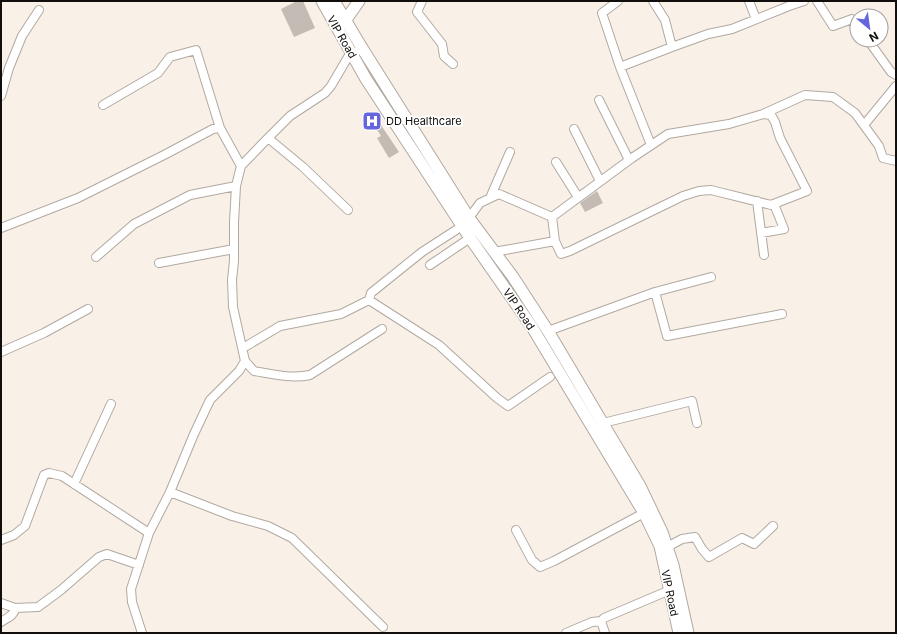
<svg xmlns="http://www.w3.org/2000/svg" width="897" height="634" font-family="Inter,sans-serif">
<rect width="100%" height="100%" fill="#f9f0e8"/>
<!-- building -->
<path fill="#c4bcb4" d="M297,1H303L315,28L294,37L281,9Z
M373,113L399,152L389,158L377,138L381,136L374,125L368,129L362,120Z
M597,191L603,203L585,212L580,203Z"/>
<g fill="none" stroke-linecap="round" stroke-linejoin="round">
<defs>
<path id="minor" d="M422,1L417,12L442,44L444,56L453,64
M618,1L602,13L620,67L672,47
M653,1L665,20L672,47L708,34L732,29L789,6L804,1
M749,1L756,19
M817,1L833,26L852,19L857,26
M868,40L891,72L896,75
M620,67L651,145
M1,96L9,68L22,36L39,10
M599,100L629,160
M103,105L158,73L170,57L196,50L220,128
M864,125L896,86
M574,129L600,181
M268,138L303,167L348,210
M556,162L578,197
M490,198L510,152
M757,201L764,255
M469,218L480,203L499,194L552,217
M1,228L78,198L164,155L213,129L220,128L241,166
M761,233L784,229L774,204
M555,241L561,254L570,251L683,196L699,191L711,190L771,205L807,191L780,138L775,122L771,115L763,114
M494,252L555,241L552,217L632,158L668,134L729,124L763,114L805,95L833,97L855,113L879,146L883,158L896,161
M96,257L134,224L190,195L236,186
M159,263L234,249
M430,265L470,238
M655,292L711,277
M369,300L439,345L497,398L508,406L550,377
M548,331L655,292L667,336L782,314
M243,348L280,326L341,314L369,300L371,293L422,252L456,230
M1,352L44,333L88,309
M245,361L254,371C272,374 291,379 310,375L382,329
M603,423L692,401L697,423
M74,484L111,404
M170,492L232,516L268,526L292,538L383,627
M516,530L532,560L540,567L554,561L644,513
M1,540L14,535L25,526L44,475L49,473L62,476L149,533
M667,547L682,539L695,537L702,549L709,557L742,538L754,544L773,526
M1,603L15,608C15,615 7,618 1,622
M15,608L38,607L61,590L99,557L107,554L139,565
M142,633L132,602L131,589L149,533L170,492L194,434L210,400L239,371L245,361L233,307L232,280L234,261V222L236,186L241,166L268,138L290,116L325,93L331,86L348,57L362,48
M566,633L592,622L601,621
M605,633L601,621L604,618L670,590"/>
<path id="secondary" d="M322,1L366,79L470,238L532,327L644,513L660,546L679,633
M334,1L362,48L469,218L513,277L548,331L640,486L662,532L673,565L688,633
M341,24L345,21L359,1"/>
</defs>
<!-- minor casing -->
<use href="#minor" stroke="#b1a9a1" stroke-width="10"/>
<!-- secondary casing -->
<use href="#secondary" stroke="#b1a9a1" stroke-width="13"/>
<!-- minor -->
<use href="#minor" stroke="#fff" stroke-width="8"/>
<!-- secondary -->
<use href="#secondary" stroke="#fff" stroke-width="11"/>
</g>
<!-- icons -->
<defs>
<symbol id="hospital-square" viewBox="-11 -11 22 22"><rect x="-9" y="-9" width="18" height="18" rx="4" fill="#6565de" stroke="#fff"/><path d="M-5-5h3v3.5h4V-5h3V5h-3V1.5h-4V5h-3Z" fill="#fff"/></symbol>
</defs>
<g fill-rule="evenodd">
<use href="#hospital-square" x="361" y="110" width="22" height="22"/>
</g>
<g text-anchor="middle" stroke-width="3.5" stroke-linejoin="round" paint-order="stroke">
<!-- street labels -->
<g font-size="11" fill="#110e0b" stroke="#fff">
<text transform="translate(342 37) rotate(60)" y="4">VIP Road</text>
<text transform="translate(519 309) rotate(56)" y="4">VIP Road</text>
<text transform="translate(670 593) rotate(78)" y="4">VIP Road</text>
</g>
<!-- poi labels -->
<g font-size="11" fill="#110e0b" stroke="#fff" text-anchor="start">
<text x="386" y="125">DD Healthcare</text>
</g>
</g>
<!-- border -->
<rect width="897" height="634" fill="none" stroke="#110e0b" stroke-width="4"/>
<!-- north arrow -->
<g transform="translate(869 28) rotate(151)"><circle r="19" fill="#ffffff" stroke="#a09f9d"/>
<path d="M0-3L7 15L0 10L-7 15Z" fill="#6565de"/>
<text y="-6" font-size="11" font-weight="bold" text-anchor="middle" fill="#110e0b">N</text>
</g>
</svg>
